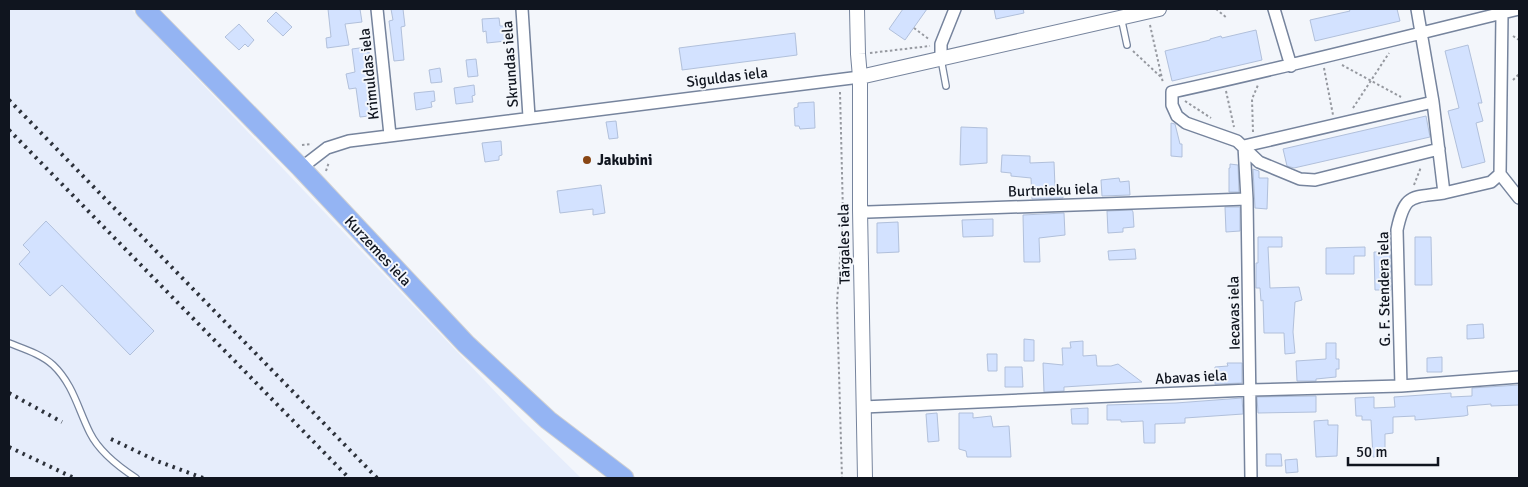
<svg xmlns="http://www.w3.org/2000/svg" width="1528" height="487" font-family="Signika,sans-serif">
<rect width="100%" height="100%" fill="#f3f6fb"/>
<!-- built -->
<path fill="#e6edfb" d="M9,9H131L523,421L581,478H9Z"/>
<!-- building -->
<path fill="#d3e2ff" stroke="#b1c0db" d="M328,9H360L362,22L345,24L349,45L327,48L326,38L331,37Z
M391,9H403L405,26L401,27L404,60L394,61L389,21L393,20Z
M903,9H927L905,40L889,29Z
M994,9H1023L1024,13L996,19Z
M1349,9H1397L1400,21L1315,41L1310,20L1350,11Z
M276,12L292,27L283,36L267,21Z
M499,18L500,26H505L506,41L487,43L486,31L483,32L482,19Z
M239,24L254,40L248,47L245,44L239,50L225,37Z
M1256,30L1262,60L1172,81L1165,51L1210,40V39L1221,36L1222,38Z
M795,33L797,55L682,70V68L679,48Z
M1468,45L1482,103H1478L1483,121L1476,123L1485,162L1462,168L1448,111L1459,108L1445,51Z
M367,47V52H369L377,115L360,117L356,88L349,89L346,74L355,72L352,49Z
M476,59L478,76L468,77L466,60Z
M440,68L442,82L431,83L429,70Z
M474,85L475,95L472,96L473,102L456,104L454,88Z
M434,91L435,101L431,102L432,107L416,110L414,93Z
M814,102L815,128L800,129L799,126H795L794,108L798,107V103Z
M1426,116L1430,137L1294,168L1287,166L1283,149Z
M616,121L618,138L609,139L606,122Z
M1171,123L1175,124L1180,144H1182V157L1171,156Z
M961,127L987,128V163L960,165Z
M501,141L502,155L499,156V160L485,162L482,143Z
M1002,155L1030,156V163L1054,162L1055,187H1063V198L1032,199L1031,178L1011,176V173L1001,172Z
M1230,164L1238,165L1239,192H1229V168H1230Z
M1253,169L1259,171V178H1268L1267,209L1255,208Z
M1119,178L1120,182L1129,181L1130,195L1102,196L1101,180Z
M601,185L605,213L593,215V209L560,213L557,191Z
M1225,207H1240V231L1226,232Z
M1132,210L1133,212L1134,227L1123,228V232L1108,233L1107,211Z
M1064,213L1065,235L1039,238L1040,262H1024L1023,215Z
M993,219V236L963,237L962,220Z
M46,221L154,331L130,355L62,285L50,296L19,264L30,252L23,245Z
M898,222L899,252L877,253V223Z
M1258,237H1282V247H1268L1270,288L1299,287L1302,300L1295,302L1293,332L1295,353L1285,354L1284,333H1264L1263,300L1261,301L1260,288H1256V263H1258Z
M1415,237H1431L1432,285H1415Z
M1365,247V256H1354V274H1326V248Z
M1135,249L1136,259L1109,260L1108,251Z
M1374,252H1390L1391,290H1375Z
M1483,324L1484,338L1467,339V325Z
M1024,339L1034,340V361H1024Z
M1083,341V356L1096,355L1097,366H1111L1118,364L1142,382L1064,387V391L1044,392L1043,363L1063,365L1062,348H1071L1070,342Z
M1326,343H1336V359H1339V369H1336V377L1316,379V381H1297L1296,361L1326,359Z
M987,354H997V371H988Z
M1442,357V372H1427V358Z
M1227,363H1242V383L1215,384V367L1228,366Z
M1005,367H1022L1023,387H1005Z
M1519,385V405L1491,406V404L1467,406L1468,415L1464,416L1415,420V416L1393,417V433L1385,434V456L1373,457L1371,420H1362V416H1356L1355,398L1374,397V408L1395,407L1394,397L1451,393V397L1472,396V388Z
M1316,396V412L1258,413L1257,397Z
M1242,398L1243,414L1185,418V423L1155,424V443H1144L1143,421L1121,422V420H1107V405L1176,403Z
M1088,408V424H1072L1071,409Z
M937,413L939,441L928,442L926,414Z
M959,413H973V418L991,416L993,427L1009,426L1011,457H967L966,451L959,449Z
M1328,420V425H1338L1337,456L1316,457L1314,421Z
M1266,454H1281L1282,466H1266Z
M1297,459L1298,472L1286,473L1285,460Z"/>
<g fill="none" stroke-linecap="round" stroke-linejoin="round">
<defs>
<path id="service" d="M1121,17L1127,45
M941,59L946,86
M9,343C24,349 41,354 53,365C73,384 78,409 90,433C99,451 119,467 136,478"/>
<path id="minor" d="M377,9L390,135
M522,9L529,117
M1274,9L1291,66
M1417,9L1433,102L1444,193L1491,182L1500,174L1502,14
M941,59V44L955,9
M1439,149L1315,180L1300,179L1259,162L1237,141L1186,123L1177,116L1172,105V92C1288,67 1403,37 1519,9
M301,168L327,148L349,141L860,77
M1500,174L1519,198
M860,210L868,212L1247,199
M1401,386L1397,230C1405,193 1411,198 1444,193
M863,407L1250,390L1401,386L1519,377
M1251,478L1247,199L1244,146L1433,102"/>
<path id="tertiary" d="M857,9L858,54L860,77V210L865,478
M860,77L1159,9"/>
<path id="trunk" d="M145,9L301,168L466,344L548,420L624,478"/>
</defs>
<!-- service casing -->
<use href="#service" stroke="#76849d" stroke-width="8"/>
<!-- minor casing -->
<use href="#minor" stroke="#76849d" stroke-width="14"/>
<!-- tertiary casing -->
<use href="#tertiary" stroke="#76849d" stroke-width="16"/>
<!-- trunk casing -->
<use href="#trunk" stroke="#cfd0d2" stroke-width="21"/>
<!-- path -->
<path stroke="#9699a0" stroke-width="2" stroke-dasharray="2.5 2.5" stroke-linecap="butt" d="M1216,9L1227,18
M1150,25L1163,83
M914,28L930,40
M1513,36L1519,40
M1133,51L1162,78
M870,53L930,46
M1342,65L1401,97
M1324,68L1333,115
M1513,80L1519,74
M1226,91L1234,127
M840,92L843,214L837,303L842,478
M1185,101L1211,118
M1353,108L1389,53
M1253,132L1252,99L1258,85
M302,145L312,144
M326,171L329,162
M1414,185L1421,167"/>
<!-- service -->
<use href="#service" stroke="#fff" stroke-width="5.5"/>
<!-- minor -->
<use href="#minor" stroke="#fff" stroke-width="11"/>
<!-- tertiary -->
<use href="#tertiary" stroke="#fff" stroke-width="14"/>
<!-- trunk -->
<use href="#trunk" stroke="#94b4f3" stroke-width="19"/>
<!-- rail -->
<path stroke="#2c313a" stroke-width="4" stroke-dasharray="2.5 5" stroke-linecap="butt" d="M9,100L377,478
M9,130L349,478
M9,393L62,422
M111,439L157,461L203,478
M9,447L74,478"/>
</g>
<!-- markers -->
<circle fill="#884614" stroke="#f3f6fb" stroke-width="2" cx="587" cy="160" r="5"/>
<g text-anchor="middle" stroke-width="4" stroke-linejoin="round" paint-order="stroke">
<!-- street labels -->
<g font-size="15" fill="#10151f" stroke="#f3f6fb">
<text transform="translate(510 64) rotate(-94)" y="5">Skrundas iela</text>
<text transform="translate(369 74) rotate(-96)" y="5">Krimuldas iela</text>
<text transform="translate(727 77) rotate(-7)" y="5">Siguldas iela</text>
<text transform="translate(1053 190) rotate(-2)" y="5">Burtnieku iela</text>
<text transform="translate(844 244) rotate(-91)" y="5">Tārgales iela</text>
<text transform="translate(378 251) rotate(47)" y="5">Kurzemes iela</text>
<text transform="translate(1384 289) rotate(-91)" y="5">G. F. Stendera iela</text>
<text transform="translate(1234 313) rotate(-91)" y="5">Iecavas iela</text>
<text transform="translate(1191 377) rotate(-3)" y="5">Abavas iela</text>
</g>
<!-- poi labels -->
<g font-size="15" font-weight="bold" fill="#10151f" stroke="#f3f6fb" text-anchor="start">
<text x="597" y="165">Jakubini</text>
</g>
</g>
<!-- border -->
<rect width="1528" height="487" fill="none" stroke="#10151f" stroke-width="20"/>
<!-- scale -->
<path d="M1348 457v8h90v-8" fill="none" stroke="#10151f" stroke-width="2.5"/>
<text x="1356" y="457" font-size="15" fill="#10151f" stroke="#f3f6fb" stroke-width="4" paint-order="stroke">50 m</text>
</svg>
